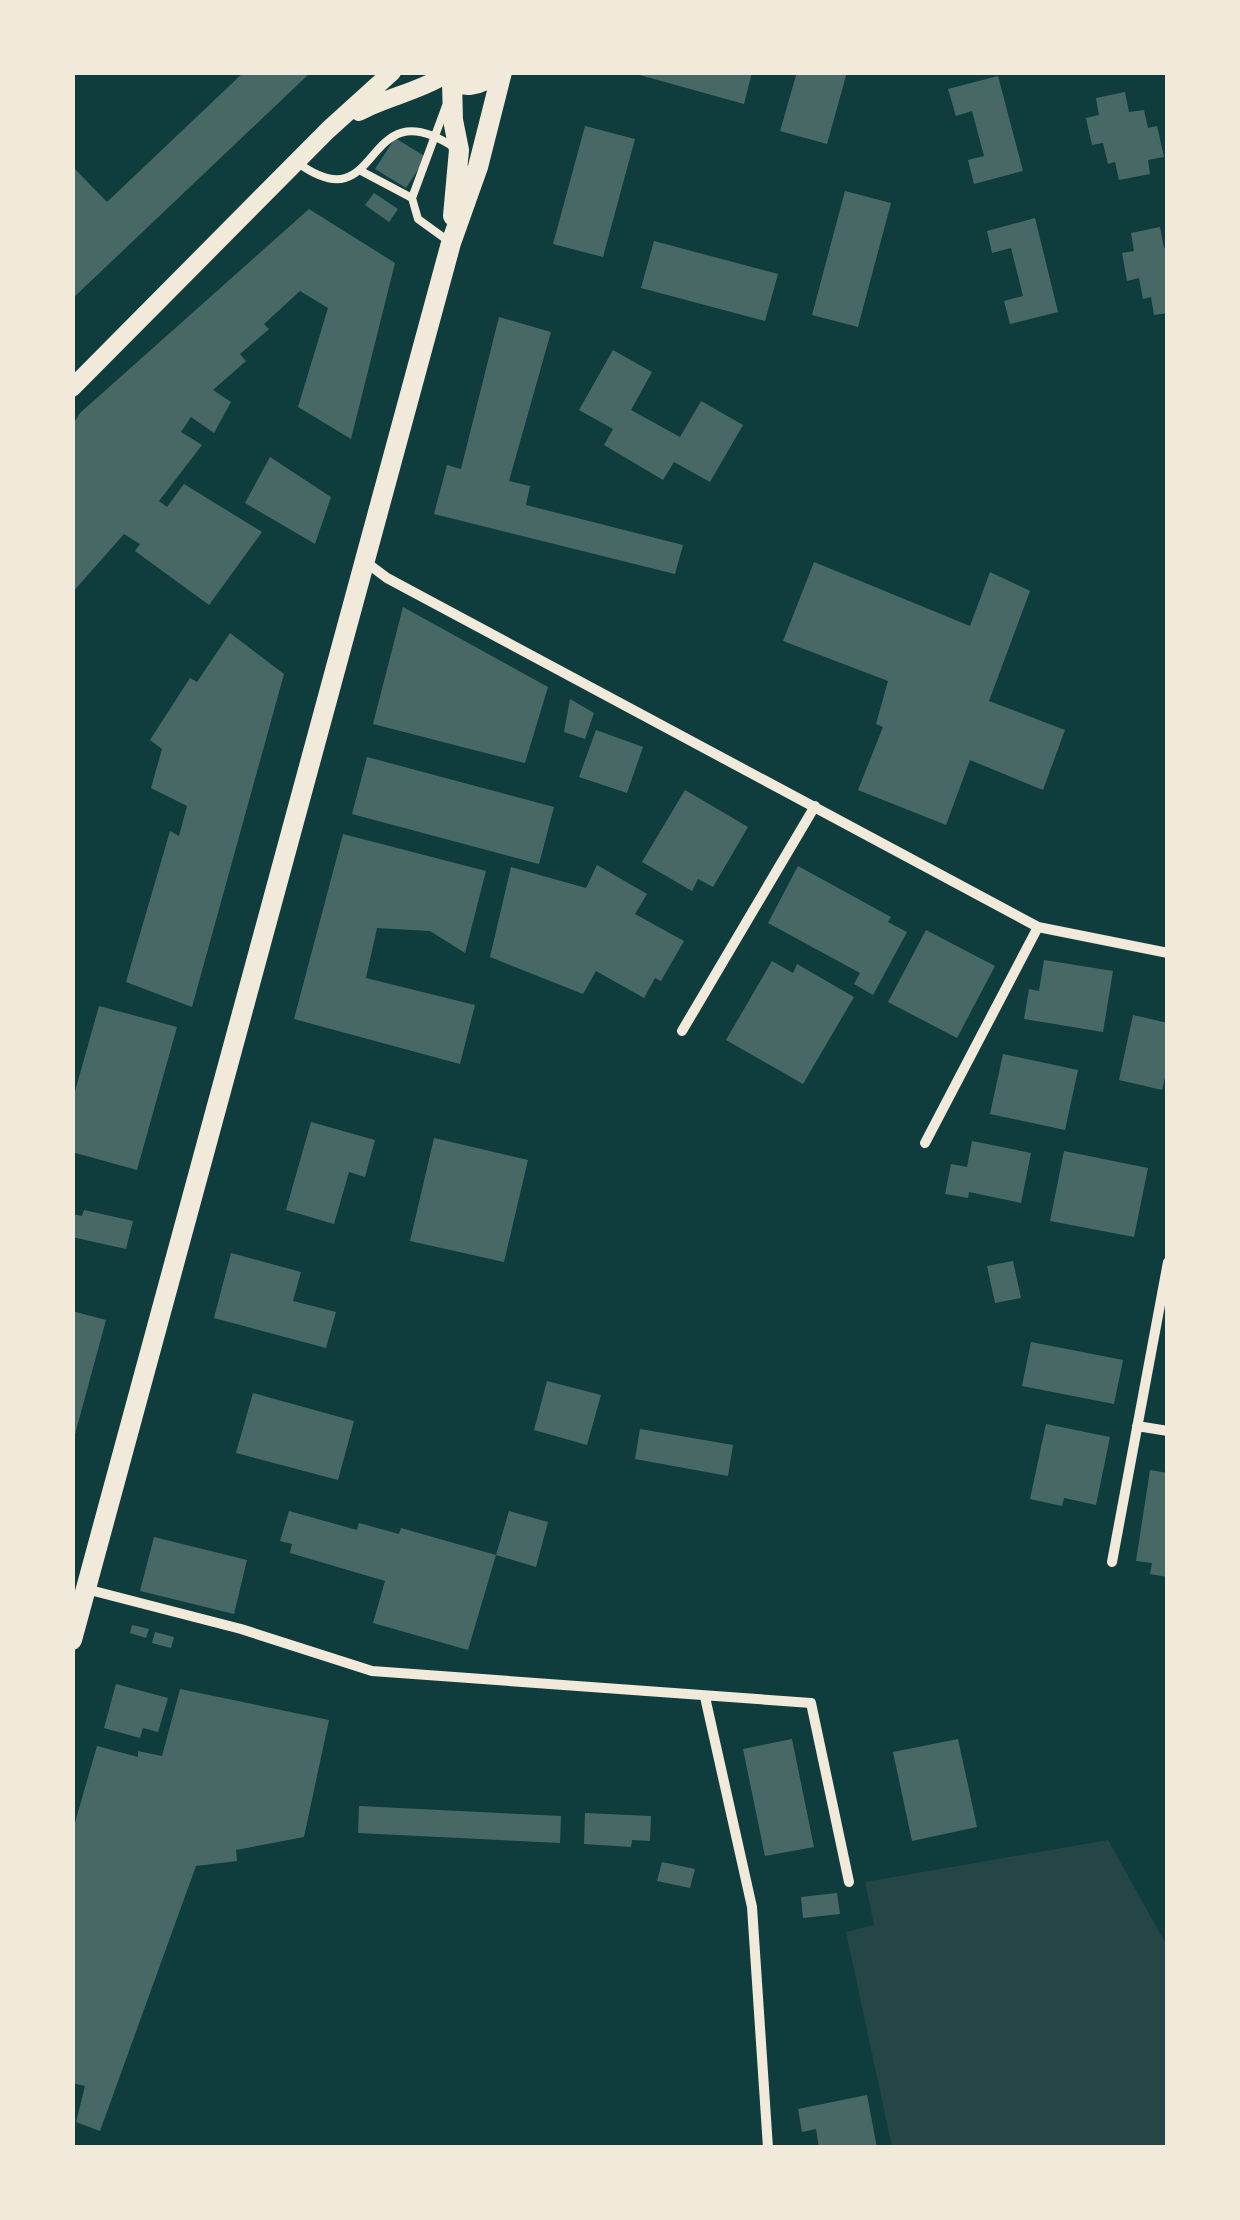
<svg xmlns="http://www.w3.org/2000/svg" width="1240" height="2220" font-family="'DM Sans',sans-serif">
<rect width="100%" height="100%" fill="#0f3d3e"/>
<!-- green -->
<path fill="#244646" d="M1108,1840L1167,1946V2147H892L846,1932L874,1925L865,1882Z"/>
<!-- building -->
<path fill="#486865" d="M244,72H311L72,299V166L107,202Z
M629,72H752L744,104Z
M797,72H847L827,144L780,131Z
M998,76L1023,171L974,184L968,160L984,156L972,111L956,116L948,89Z
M1125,92L1129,112L1144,110L1148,128L1157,126L1164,157L1148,160L1150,174L1119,180L1115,162L1108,164L1103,143L1092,145L1086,118L1099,115L1096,98Z
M585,126L635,139L603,257L553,244Z
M395,138L426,157L406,188L375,169Z
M845,191L891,203L858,327L812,315Z
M374,193L398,209L389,222L365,205Z
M309,209L395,263L351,439L298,407L328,308L300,291L264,324L269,329L240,354L246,361L213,390L231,402L214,433L191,417L181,432L202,445L159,501L167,507L184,484L262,532L209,605L135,551L140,544L124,534L72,593V426L80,413Z
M1035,218L1058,312L1010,324L1004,301L1023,296L1011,248L992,253L987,231Z
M1160,227L1164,248L1168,247V313L1154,315L1151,297L1143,299L1139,278L1127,281L1122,253L1134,251L1131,233Z
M654,241L778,274L765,321L641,288Z
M499,317L551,332L509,481L530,486L526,505L683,545L675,574L434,514L447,465L461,469Z
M613,350L652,372L631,410L680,437L701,401L743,425L710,482L674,462L663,480L604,445L613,429L579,410Z
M270,457L331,497L315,544L245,503Z
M814,562L970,626L990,572L1030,591L989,701L1065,730L1043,790L970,760L946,825L858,790L883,727L876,724L888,681L783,641Z
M403,607L548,687L525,763L373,724Z
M230,633L284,674L192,1007L126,982L170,831L179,836L187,806L151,788L162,749L150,740L190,678L197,682Z
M570,699L594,713L585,739L564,732Z
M596,730L643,747L627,793L579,777Z
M367,757L554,807L539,864L352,814Z
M685,790L748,827L713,887L698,879L692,891L642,862Z
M343,834L486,871L465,953L430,931L377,928L366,978L475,1005L460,1064L294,1019Z
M597,865L647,894L635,914L684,941L661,981L655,978L644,998L596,971L583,994L490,957L511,867L586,888Z
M798,866L891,917L888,922L907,932L873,995L854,984L860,973L768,923Z
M926,930L995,966L957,1038L888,1002Z
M1044,960L1113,971L1103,1032L1024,1019L1029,989L1039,991Z
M772,961L793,973L797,964L854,997L803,1084L726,1040Z
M99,1006L177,1027L137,1170L72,1152V1102Z
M1133,1015L1168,1023V1065L1162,1090L1119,1080Z
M1003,1054L1078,1070L1065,1130L990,1114Z
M311,1122L375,1140L365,1177L349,1172L334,1224L286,1210Z
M434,1138L528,1160L504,1262L410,1241Z
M972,1141L1031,1153L1021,1203L969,1192L968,1198L945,1194L951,1164L967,1167Z
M1064,1151L1148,1168L1134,1237L1050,1221Z
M84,1210L133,1221L126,1249L72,1237V1214L82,1216Z
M231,1253L301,1272L293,1301L336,1312L326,1348L214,1318Z
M1013,1261L1021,1298L995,1303L987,1266Z
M72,1311L106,1320L74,1438H72Z
M1031,1342L1123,1360L1114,1404L1022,1386Z
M547,1381L601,1395L587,1445L534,1430Z
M253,1393L354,1421L338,1480L236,1453Z
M1046,1424L1110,1437L1096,1505L1064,1498L1062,1506L1030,1499Z
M640,1429L733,1445L728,1476L635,1459Z
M1150,1470L1168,1473V1577L1150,1574L1152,1563L1136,1561Z
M289,1511L357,1530L359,1523L399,1534L401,1528L496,1555L468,1650L373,1623L385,1581L290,1553L292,1544L280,1541Z
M509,1511L548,1522L536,1567L496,1555Z
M154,1537L247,1560L234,1614L140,1591Z
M132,1625L149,1629L146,1638L130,1633Z
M155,1632L174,1637L171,1648L152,1643Z
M116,1684L168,1698L158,1732L143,1728L140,1738L104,1728Z
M180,1689L329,1720L304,1837L236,1850L237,1861L196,1866L100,2131L76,2122L85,2086L72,2083V1833L97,1746L138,1757V1751L162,1756Z
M792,1739L814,1847L765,1856L743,1749Z
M958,1739L977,1827L912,1841L893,1752Z
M359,1806L561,1816L560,1843L358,1833Z
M585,1813L651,1816L650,1841L632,1840L631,1847L584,1844Z
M662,1862L695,1869L690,1888L657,1881Z
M837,1893L840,1914L803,1918L801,1897Z
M867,2095L877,2148H819L816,2129L802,2132L798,2109Z"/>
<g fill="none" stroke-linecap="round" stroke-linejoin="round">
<!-- service -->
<path stroke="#f1e9da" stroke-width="8" d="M446,106L412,198L418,219L447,240
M298,163C384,225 360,85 455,148
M361,171L412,198"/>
<!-- minor -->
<path stroke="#f1e9da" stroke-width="10" d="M367,563L387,578L1038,927L1168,953
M682,1031L815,806
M925,1143L1038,927
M1137,1426L1168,1431
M1112,1562L1168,1262
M86,1589L241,1629L372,1671L811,1703L849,1882
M705,1697L752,1907L768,2148"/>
<!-- tertiary -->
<path stroke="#f1e9da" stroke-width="18" d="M359,112C386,97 418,92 445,75
M72,388L328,130L392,72"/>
<!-- secondary -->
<path stroke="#f1e9da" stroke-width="20" d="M445,76C462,90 480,87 496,72
M452,82L453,120L459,150L453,216
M72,1640L451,243L478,167L502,72"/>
</g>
<!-- border -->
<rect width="1240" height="2220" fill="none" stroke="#f1e9da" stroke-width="150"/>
</svg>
